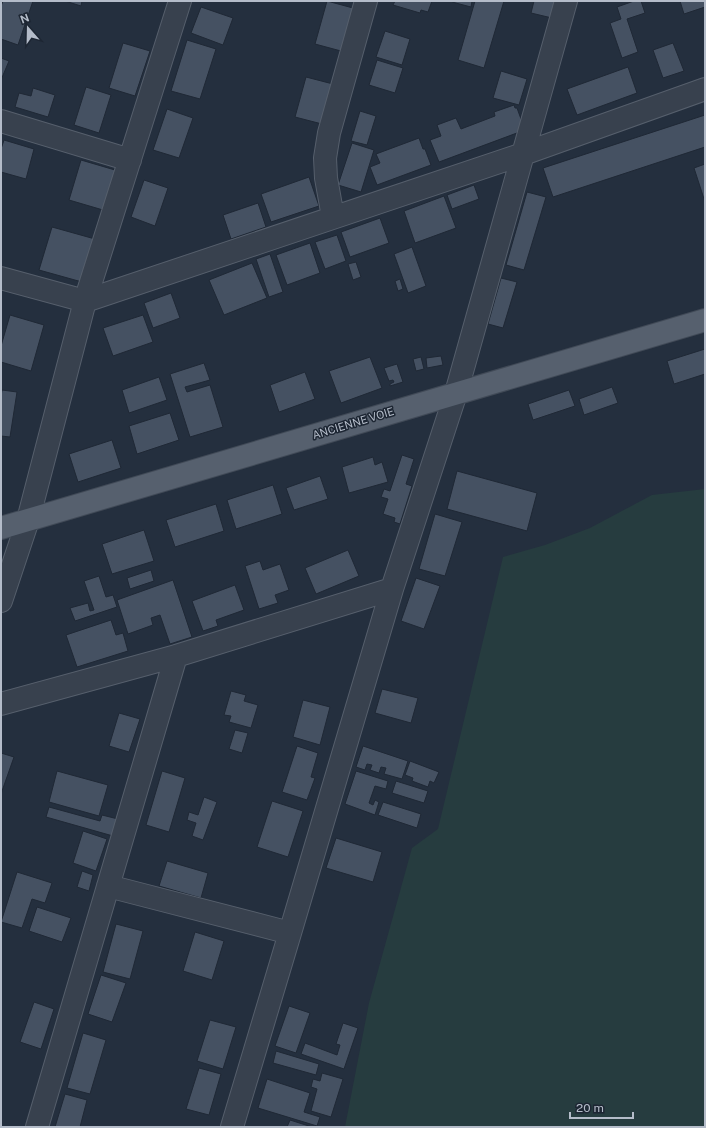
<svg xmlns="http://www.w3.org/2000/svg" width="706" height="1128" font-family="'Public Sans',sans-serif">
<rect width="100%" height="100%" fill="#242f3e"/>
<!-- green -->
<path fill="#263c3f" d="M705,489V1127H345L369,1003L412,848L438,829L503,557L545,545L590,528L652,495Z"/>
<!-- building -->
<path fill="#455162" stroke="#1f2835" d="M3,1H33L18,45L1,39V6Z
M65,1H82L81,6Z
M327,1L353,8L341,51L315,44Z
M395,1H432L428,12L421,10L420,13L393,5Z
M452,1H472L471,7L452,2Z
M475,1H504L484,68L458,60Z
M534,1H557L552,18L531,13Z
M634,1H641L645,13L627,19L638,52L622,58L610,23L621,19L617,7Z
M680,1H705V7L684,14Z
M201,7L233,18L223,45L191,33Z
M385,31L410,39L402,65L376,57Z
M187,40L216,49L200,99L171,91Z
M123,43L150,51L135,96L109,88Z
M673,43L684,71L663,78L653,50Z
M1,58L9,61L1,80Z
M377,60L403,68L395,93L369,85Z
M628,67L637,93L577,115L567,89Z
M501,71L527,79L519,105L493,98Z
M306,77L333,84L322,124L295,117Z
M86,87L111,95L99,133L74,125Z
M33,88L55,95L48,117L15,107L19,93L31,96Z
M514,105L515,108H517L525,130L439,162L430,140L441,136L437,125L456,118L461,129L495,116L494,112Z
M167,109L193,118L179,158L153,150Z
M360,111L376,116L367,145L351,141Z
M705,115V147L553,197L543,168Z
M419,138L423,149H425L431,165L377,185L370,167L380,163L376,154Z
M4,140L34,149L26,179L1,172V149Z
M352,143L374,150L361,192L338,185Z
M81,160L115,170L103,210L69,200Z
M705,164V202L694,168Z
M309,177L319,206L271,222L261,194Z
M144,180L168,188L155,226L131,217Z
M474,185L479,199L452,209L447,195Z
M527,192L546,197L524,270L506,265Z
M444,196L456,228L415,243L404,211Z
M258,203L266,227L231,239L223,215Z
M380,218L389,243L350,257L341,232Z
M52,227L95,239L82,282L39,270Z
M337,235L346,261L325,269L315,242Z
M310,243L320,273L287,285L276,255Z
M412,247L426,286L408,293L394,254Z
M270,254L283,292L269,297L256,259Z
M356,262L361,277L353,280L348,264Z
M252,263L267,298L224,315L209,280Z
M501,278L517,282L503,328L488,324Z
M400,279L403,289L398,291L395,281Z
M171,293L180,318L153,328L144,303Z
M10,315L44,325L31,371L1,362V346Z
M143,315L153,342L113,356L103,328Z
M705,349V374L674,384L667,361Z
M441,356L443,365L427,368L426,358Z
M370,357L382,388L341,403L329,371Z
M421,357L424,369L416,371L413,359Z
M204,363L210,380L185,387L187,392L210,385L223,427L190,437L170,374Z
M397,364L403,382L390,386V384L394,382L393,380L389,381L384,368Z
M305,372L315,399L279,412L270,385Z
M159,377L167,400L129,413L122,390Z
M612,387L618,403L584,415L579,399Z
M2,390L17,392L10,437L1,436V396Z
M569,390L575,406L533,420L528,404Z
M170,413L179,440L137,454L129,426Z
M112,440L121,468L78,482L69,454Z
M402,455L414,459L406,484L412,486L400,524L394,522L395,518L383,514L388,499L381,497L384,489L390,491Z
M373,457L375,465L382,462L388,482L349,493L342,467Z
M457,471L537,493L527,531L447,509Z
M320,476L328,499L294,510L286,488Z
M273,485L282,514L236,529L227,500Z
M216,504L224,531L175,547L166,520Z
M435,514L462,522L445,576L419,569Z
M144,530L154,561L112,574L102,544Z
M348,550L359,576L316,594L305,568Z
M260,561L263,570L280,564L289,590L275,595L278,603L259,609L245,566Z
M151,570L154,581L130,589L127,578Z
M99,576L106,597L113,595L117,607L75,621L70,608L88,603L90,611L94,610L84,581Z
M416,578L440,586L424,629L401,621Z
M173,580L192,637L170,644L160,615L151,618L153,625L128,634L117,600Z
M235,585L244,610L216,620L218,626L203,631L192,601Z
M111,620L116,635L123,633L128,651L77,667L66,635Z
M382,689L418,698L411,723L375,713Z
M231,691L246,695L244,701L258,705L251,728L229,722L231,716L224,715Z
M303,700L330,707L320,745L293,737Z
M119,713L140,719L129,752L109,746Z
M235,730L248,733L242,753L229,749Z
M297,746L318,753L311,777L315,778L307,800L282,792Z
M363,746L408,761L402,779L384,774L386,768L381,767L379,773L370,770L372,765L367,764L365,770L356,767Z
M1,753L14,757L1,794Z
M410,761L439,772L434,783L430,781L428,787L412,781L413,778L405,775Z
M57,771L108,785L99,816L49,802Z
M162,771L185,778L169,832L146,825Z
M356,771L388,781L386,789L375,786L369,803L373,805L375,800L379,802L375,815L345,804Z
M396,781L428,791L424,803L392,793Z
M204,797L217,802L203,840L192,836L196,823L187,820L189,812L198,815Z
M272,801L303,811L288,857L257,847Z
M383,802L421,814L417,828L378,815Z
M49,807L100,821L102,815L118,819L113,836L46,817Z
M83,831L107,839L96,871L73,863Z
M336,838L382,852L373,882L326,868Z
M167,861L208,873L201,898L159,886Z
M82,871L93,875L89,891L77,887Z
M17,872L52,883L45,903L32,899L22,928L1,922Z
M37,907L71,918L62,942L29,931Z
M116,924L143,931L130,979L103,972Z
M195,932L224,941L212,980L183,971Z
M101,975L126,983L112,1022L88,1014Z
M34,1002L54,1009L41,1049L20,1042Z
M289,1006L310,1013L296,1053L275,1046Z
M210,1020L236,1027L223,1069L197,1061Z
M343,1023L358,1028L344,1069L301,1054L305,1043L337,1055L340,1045L336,1044Z
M83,1033L106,1040L90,1094L67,1088Z
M276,1051L319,1064L316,1075L273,1063Z
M199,1068L221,1074L209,1115L186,1109Z
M322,1073L343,1079L331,1117L311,1111L317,1089L311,1087L313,1079L320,1081Z
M267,1079L310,1093L304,1112L320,1117L317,1126L258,1108Z
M65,1094L87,1100L80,1127H55Z
M290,1120L312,1127H287Z"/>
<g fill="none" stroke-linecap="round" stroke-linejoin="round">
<defs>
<path id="minor" d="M1,121L130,160
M333,217L326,178L325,158L329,133L366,1
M1,278L85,301L523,154L705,89
M1,601L28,520L85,301L180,1
M1,704L176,656L392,589
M108,886L290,933
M37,1127L176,656
M232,1127L290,933L392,589L456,393L566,1"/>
<path id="primary" d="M1,528L705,320"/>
</defs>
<!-- minor casing -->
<use href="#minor" stroke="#565f6c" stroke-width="24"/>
<!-- primary casing -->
<use href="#primary" stroke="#414a57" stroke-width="24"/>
<!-- minor -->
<use href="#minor" stroke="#38414e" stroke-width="22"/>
<!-- primary -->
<use href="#primary" stroke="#56606e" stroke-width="22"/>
</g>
<g text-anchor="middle" stroke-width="3" stroke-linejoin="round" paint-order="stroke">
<!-- street labels -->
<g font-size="11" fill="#b4bcc9" stroke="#1d2633">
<text transform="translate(353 423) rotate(-17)" y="4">ANCIENNE VOIE</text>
</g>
</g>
<!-- border -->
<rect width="706" height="1128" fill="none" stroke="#b4bcc9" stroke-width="4"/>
<!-- north arrow -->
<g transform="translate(28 28) rotate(340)" stroke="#1d2633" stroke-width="3" paint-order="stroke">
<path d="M0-3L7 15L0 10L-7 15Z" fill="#b4bcc9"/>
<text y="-6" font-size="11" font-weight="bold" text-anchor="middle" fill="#b4bcc9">N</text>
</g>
<!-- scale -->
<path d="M570 1112v6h63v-6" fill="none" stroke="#b4bcc9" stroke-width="2"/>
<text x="576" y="1112" font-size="12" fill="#b4bcc9" stroke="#1d2633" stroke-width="3" paint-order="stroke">20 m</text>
</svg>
